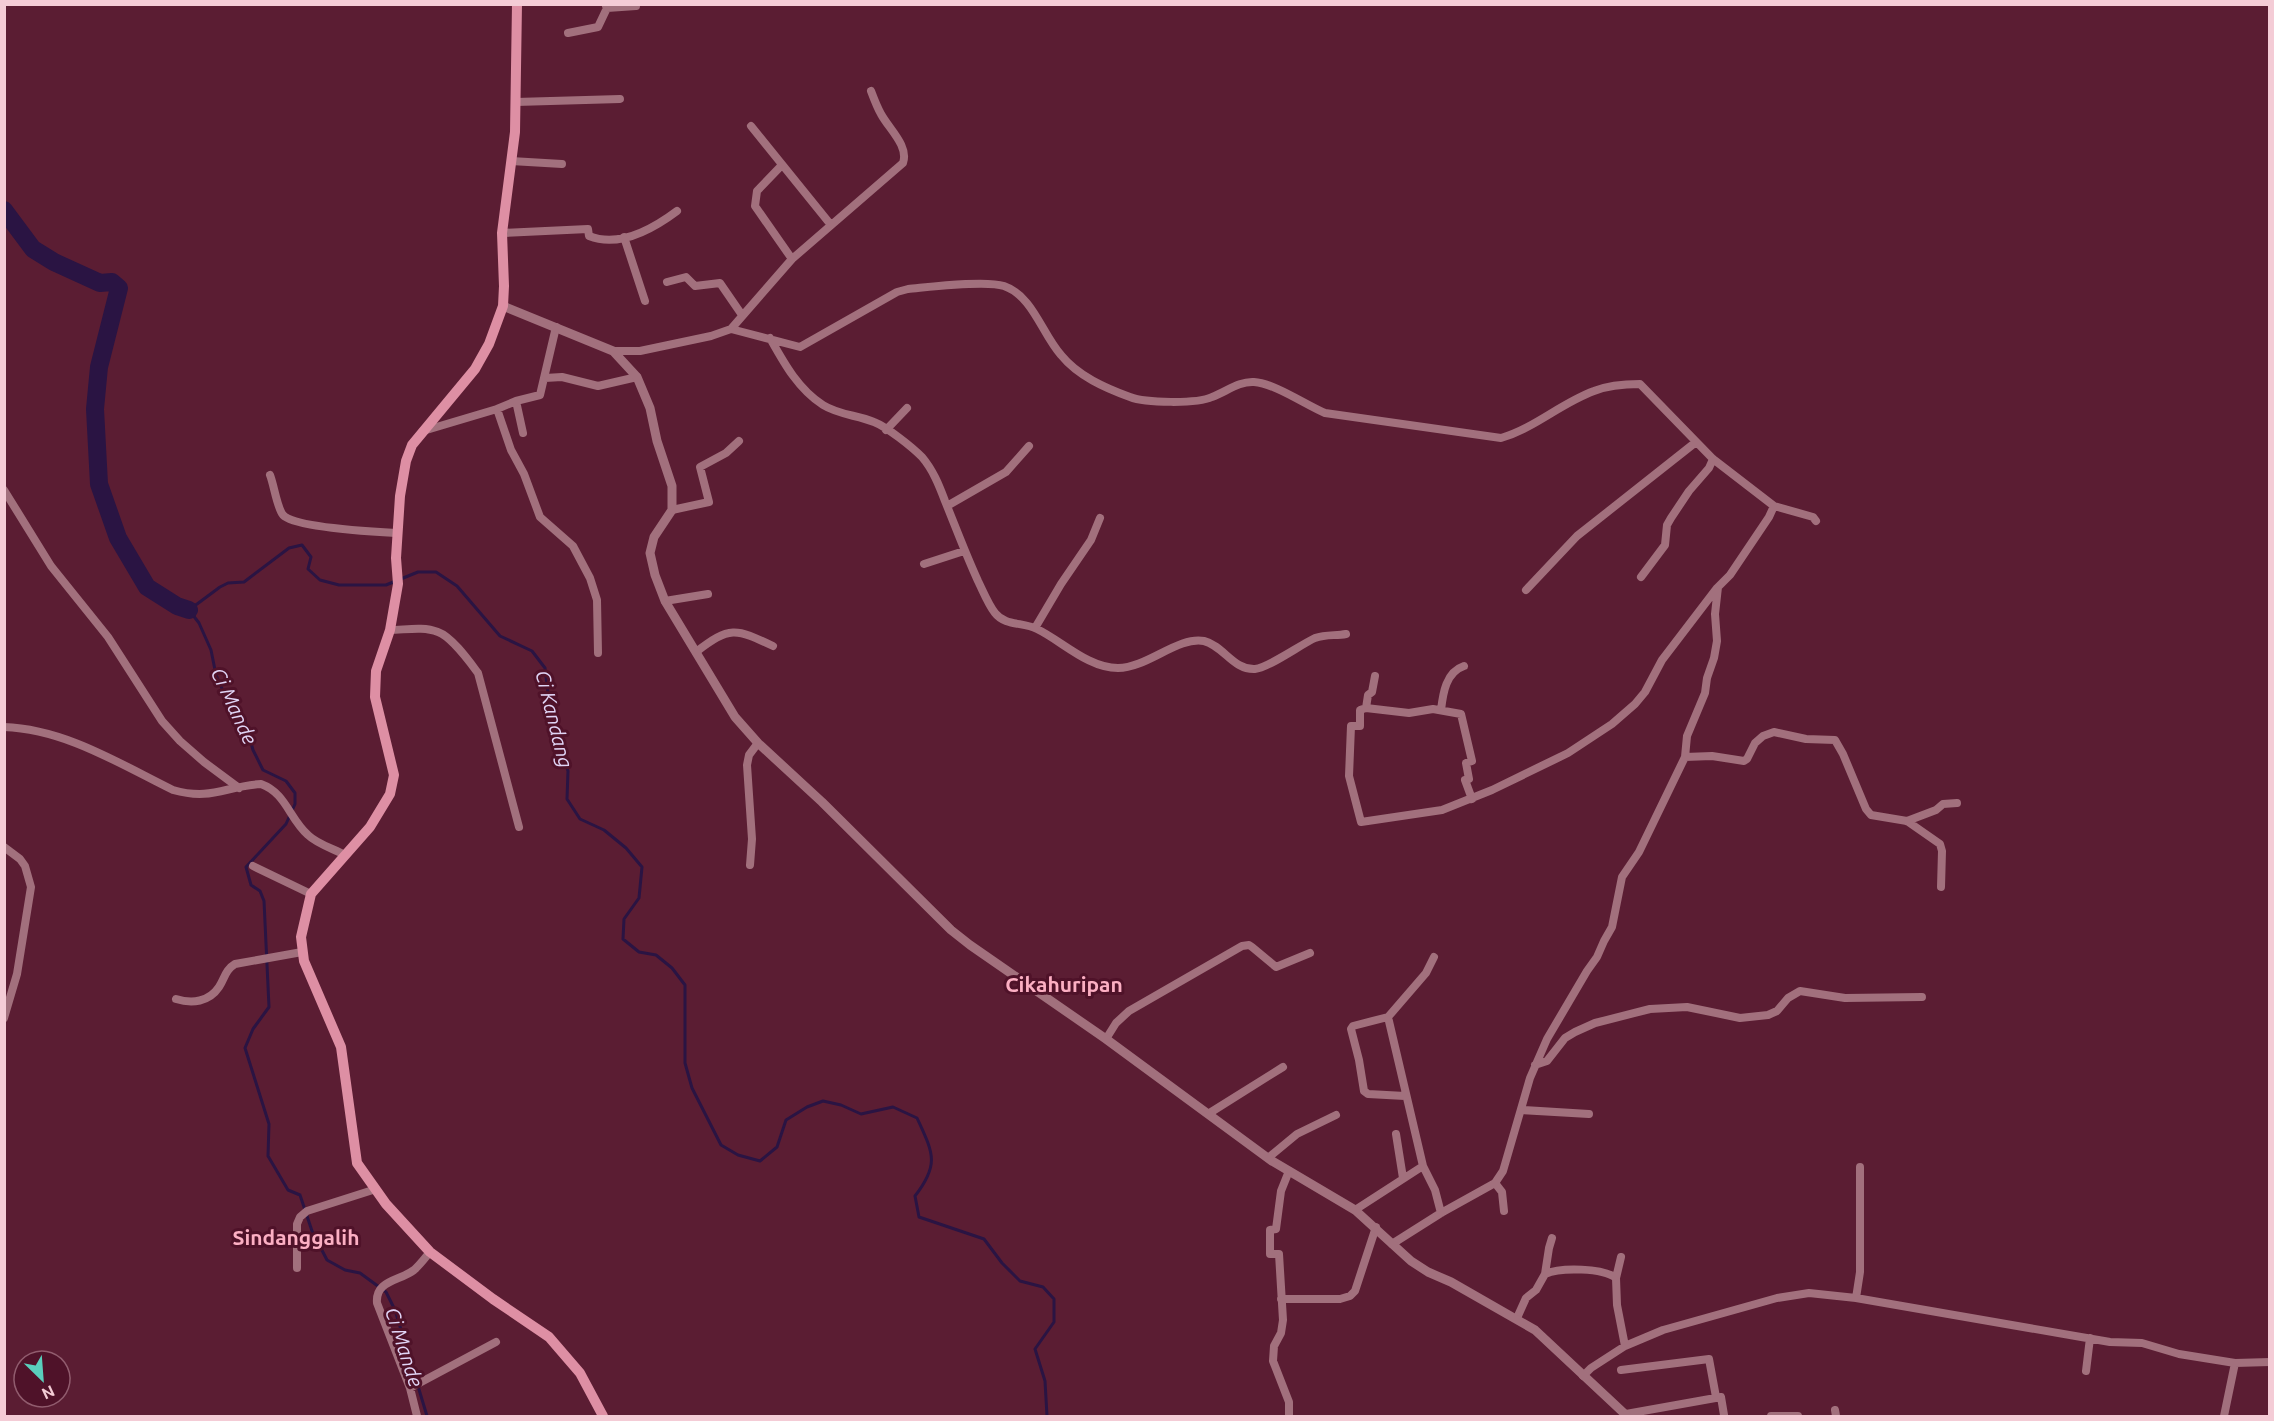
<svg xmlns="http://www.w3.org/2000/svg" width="2274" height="1421" font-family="Ubuntu,sans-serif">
<rect width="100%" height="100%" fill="#5b1d33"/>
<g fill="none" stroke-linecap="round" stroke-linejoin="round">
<!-- stream -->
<path stroke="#2a1443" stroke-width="3" d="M427,1416L395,1310L386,1292L360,1273L345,1270L327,1260L312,1231L300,1195L288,1190L268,1156L269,1124L245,1048L253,1029L269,1007L264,901L260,891L251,885L246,867L286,824L295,804V793L286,781L263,770L253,750L244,718L227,700L216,675L211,650L199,623L189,610L220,587L228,583L244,582L289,548L302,545L311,557L308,569L320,580L339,585H386L418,572H436L457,586L500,636L532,651L545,668L552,726L568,771L567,799L580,819L604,830L626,848L642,867L639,898L624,919L623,939L639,952L656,955L672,968L685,985V1063L692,1088L721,1145L738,1155L760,1161L777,1147L786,1120L807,1107L823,1101L841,1105L861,1114L893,1107L917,1118C933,1153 940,1164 915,1196L919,1217L984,1239L1002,1263L1020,1281L1043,1287L1054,1299V1322L1035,1349L1045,1381L1047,1416"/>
<!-- river -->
<path stroke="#2a1443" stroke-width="18" d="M4,210L33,249L54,262L100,283L112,282L119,288L99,367L95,409L99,484L118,538L147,587L177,606L189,610"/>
<!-- minor -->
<path stroke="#a2707d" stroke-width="8" d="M606,6L607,8L636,6
M568,33L598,27L607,8
M516,102L620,99
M751,126L831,225
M511,161L562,164
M781,166L757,191L755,206L792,259
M502,233L588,229L589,236C619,248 653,229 677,211
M624,237L645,301
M667,282L686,277L695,286L720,283L742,315
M731,329L792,259L903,163C909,146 889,129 881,114C877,107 874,99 871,91
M770,338C784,363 798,389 823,405C839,415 857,415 874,422C887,427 912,447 922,457C933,470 939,485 945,501C956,528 966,555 978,581C983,591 988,604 995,613C1005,626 1023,622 1037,629C1062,641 1088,668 1118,668C1147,668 1178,636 1204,641C1224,646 1233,670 1255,669C1268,668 1300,645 1315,638C1326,634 1336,636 1346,634
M613,351H640L711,336L731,329L800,347L897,292L908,289C930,287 985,280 1004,286C1033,296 1042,334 1061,355C1078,376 1105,388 1130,397C1145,403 1197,404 1212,397C1226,392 1239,381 1254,382C1274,383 1306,405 1325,413L1501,438C1535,428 1561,403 1594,391C1609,385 1624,384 1640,384L1713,459L1774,506
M545,378L562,377L598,386L637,377
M516,401L523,433
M497,409L516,401L540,395L556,327
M886,430L907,408
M423,431L497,409L511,450L524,474L540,517L573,546L590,578L597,600L598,653
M270,475C274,485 277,508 283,515C295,528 379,532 398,533
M4,490L51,566L108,637L162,721L180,741L204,762L239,788
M947,506L1006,472L1029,446
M672,510L709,502L700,467L726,453L739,441
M924,564L964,551
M1641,577L1665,545L1667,525L1671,518L1689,491L1709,468L1713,459
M1526,590L1577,536L1696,442
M665,601L708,594
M1035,628L1061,584L1091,540L1100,518
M390,630C405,630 423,626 438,632C452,637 469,661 478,673L519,827
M696,652C730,626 735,628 773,646
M1375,676L1372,692L1368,695L1366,708L1360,710V726H1351L1349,776L1361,822L1442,810L1492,790L1568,753L1612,724L1635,704L1645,692L1662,660L1717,588
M1366,708L1409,713L1433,709L1461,714L1472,761L1466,763L1469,779L1465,780L1472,799
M1441,710C1443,693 1446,672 1464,666
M4,727C65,729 120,764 173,790C212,801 225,786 261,784C286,793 289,818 308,835C317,844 334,849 345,855
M1685,757L1712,756L1744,761L1747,759L1755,743L1763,736L1774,732L1806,739L1835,740L1843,754L1866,809L1871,815L1907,821L1940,844L1942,851L1941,887
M1907,821L1936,810L1943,804L1957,803
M4,847L20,859L25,866L31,887L17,974L4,1018
M750,865L752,839L747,765L749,755L758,743
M253,866L311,894
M176,999C192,1004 209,1002 219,987C225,978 225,970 235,964L302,952
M1388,1017L1426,973L1434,957
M1106,1039L1116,1023L1129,1011L1242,946L1249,945L1252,947L1276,967L1310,953
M1535,1065L1547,1061L1565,1038L1575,1032L1595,1023L1650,1009L1687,1007L1740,1018L1768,1015L1777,1011L1788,998L1800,991L1845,998L1922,997
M1522,1110L1589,1114
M1208,1114L1283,1067
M1396,1134L1403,1178
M1268,1158L1297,1134L1336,1115
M1423,1166L1435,1190L1441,1213
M1289,1171L1281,1191L1276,1229L1270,1230V1254H1279L1283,1320L1281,1333L1274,1346L1273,1361L1289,1402V1416
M1495,1183L1502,1192L1504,1211
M1355,1210L1423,1166L1388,1017L1353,1026L1351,1029L1359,1060L1364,1091L1368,1094L1405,1096
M1392,1244L1441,1213L1495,1183L1503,1171L1530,1078L1547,1039L1587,971L1597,957L1604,941L1612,927L1622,877L1639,852L1685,757L1687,736L1705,693L1707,678L1714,658L1717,641L1715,614L1718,587L1730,575L1769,517L1774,506L1813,517L1816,521
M297,1268V1224L300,1217L307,1211L376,1189
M1545,1274C1561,1267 1603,1268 1616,1278L1617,1305L1625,1346
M1616,1278L1621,1257
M1856,1298L1860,1272V1167
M1281,1299H1340L1350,1296L1355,1291L1376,1227
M1517,1318L1526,1298L1536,1290L1545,1274L1549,1248L1552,1238
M1621,1370L1709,1359L1716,1397
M2086,1371L2090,1338
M1583,1376L1591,1368L1625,1346L1663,1330L1777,1298L1809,1293L1856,1298L2110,1342L2142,1343L2179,1354L2235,1363L2270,1362
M410,1388L496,1342
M1835,1410L1836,1416
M1626,1414L1721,1397L1724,1415
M417,1416L410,1388L377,1303C375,1280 400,1281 414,1270C420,1265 425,1258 430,1252
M1771,1416H1798
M2224,1416L2235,1363"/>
<!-- tertiary -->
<path stroke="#a2707d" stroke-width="9" d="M503,306L613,351L637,377L650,408L657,441L672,486V510L654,537L650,553L655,575L665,601L735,717L758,743L822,802L951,930L970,945L1106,1039L1272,1161L1355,1210L1411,1261L1428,1272L1451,1282L1535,1330L1627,1416"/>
<!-- secondary -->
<path stroke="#de8fa4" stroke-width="10" d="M517,4L515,132L502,233L504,286L503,306L489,344L475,369L412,445L406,461L400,496L396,558L398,584L390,630L376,671L375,697L394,775L390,794L370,827L311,894L301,937L304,961L341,1047L357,1163L386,1204L430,1252L493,1299L549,1337L580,1373L603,1416"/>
</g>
<g text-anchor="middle" stroke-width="6" stroke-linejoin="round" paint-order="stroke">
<!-- water labels -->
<g font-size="20" font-style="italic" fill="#e1d5f6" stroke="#4f1229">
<text transform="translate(234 706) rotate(65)" y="7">Ci Mande</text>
<text transform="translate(554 719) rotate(76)" y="7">Ci Kandang</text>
<text transform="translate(404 1347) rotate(72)" y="7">Ci Mande</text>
</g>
<!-- quarter labels -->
<g font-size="21" font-weight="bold" fill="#fcafc3" stroke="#4f1229">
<text x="1064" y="992">Cikahuripan</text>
<text x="296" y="1245">Sindanggalih</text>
</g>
</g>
<!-- border -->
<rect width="2274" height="1421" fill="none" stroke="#f4ccd6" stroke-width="12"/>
<!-- north arrow -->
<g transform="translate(42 1379) rotate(155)"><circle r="28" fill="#4f1229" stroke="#915c6e" stroke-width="1.5"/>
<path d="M0-4.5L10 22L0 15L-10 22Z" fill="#5acebc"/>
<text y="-9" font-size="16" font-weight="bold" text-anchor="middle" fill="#f4ccd6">N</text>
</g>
</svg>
